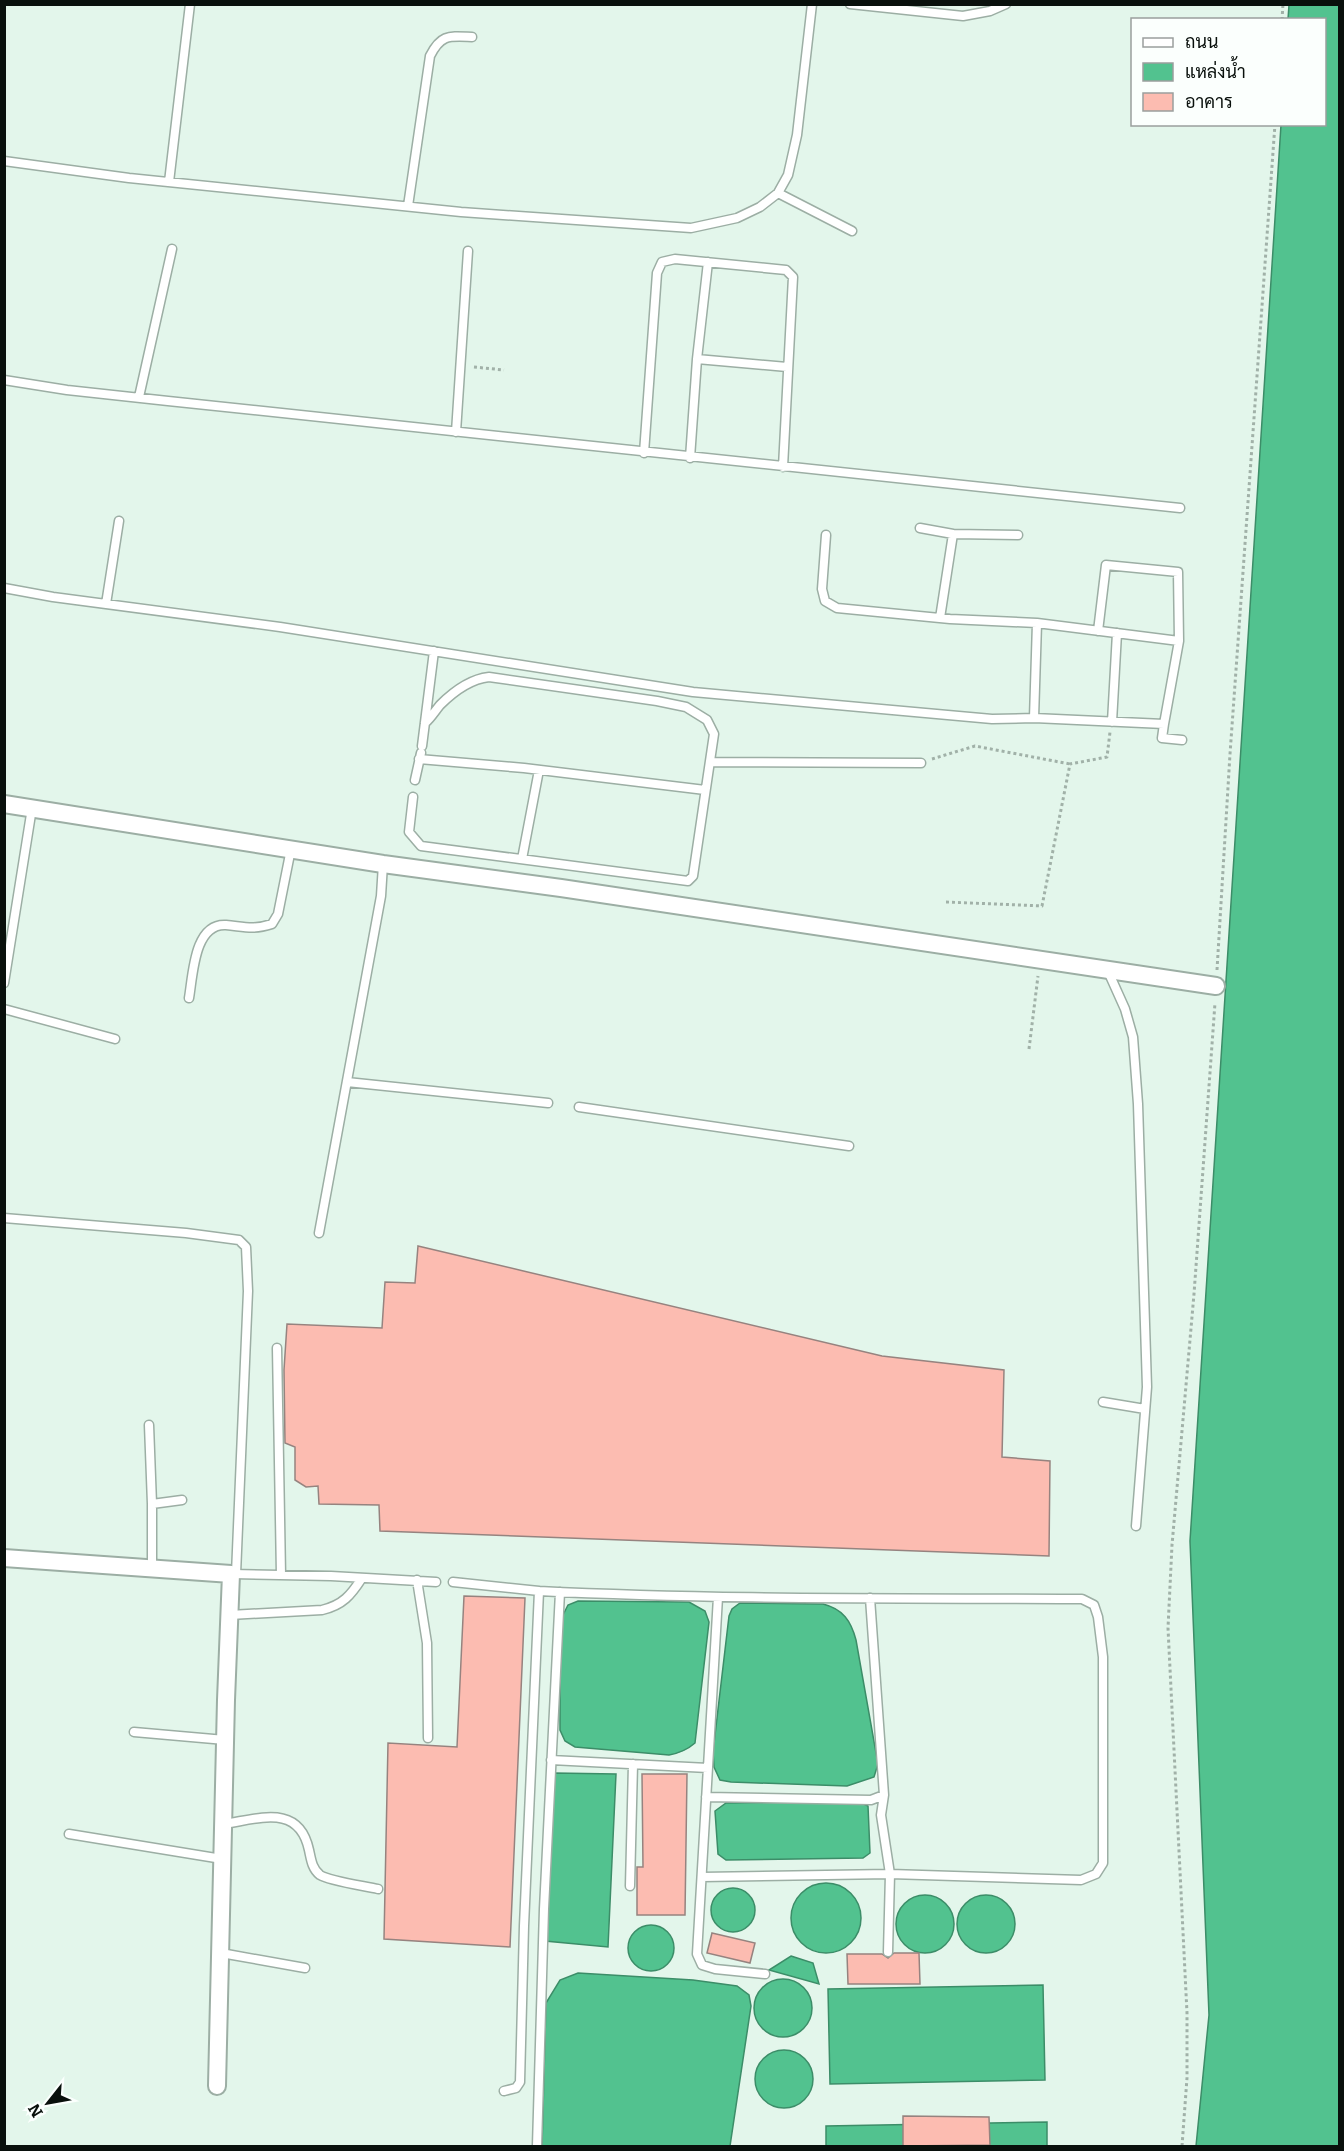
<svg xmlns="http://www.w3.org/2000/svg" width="1344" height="2151" font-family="Bitter,Sarabun,serif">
<rect width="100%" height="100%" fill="#e3f6eb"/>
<!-- water -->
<path fill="#52c28f" stroke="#3c8d68" stroke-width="1.5" d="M1289,5H1340V2146H1196L1209,2015L1190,1541L1281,125L1324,124V20L1288,19Z
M578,1601L689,1602L705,1611L709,1622L695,1743C687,1750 680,1753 669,1755L575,1747L565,1741L560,1730V1621L568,1605Z
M740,1603L823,1604C843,1609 851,1621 856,1640L878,1764L874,1777L847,1786L731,1782L720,1780L714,1767L713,1752L729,1616L732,1609Z
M554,1773L616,1774L608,1947L545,1941Z
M857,1801L868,1806L870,1853L863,1858L726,1860L718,1854L715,1811L726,1803Z
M791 1918a35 35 0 1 1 70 0a35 35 0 1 1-70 0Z
M711 1910a22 22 0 1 1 44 0a22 22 0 1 1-44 0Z
M957 1924a29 29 0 1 1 58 0a29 29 0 1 1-58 0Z
M896 1924a29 29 0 1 1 58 0a29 29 0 1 1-58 0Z
M628 1948a23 23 0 1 1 46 0a23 23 0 1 1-46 0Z
M791,1956L813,1963L819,1984L769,1970Z
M578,1973L693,1980L737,1986L749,1995L751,2006L730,2146H542L546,2003L560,1980Z
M754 2008a29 29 0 1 1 58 0a29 29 0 1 1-58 0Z
M1043,1985L1045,2080L830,2084L828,1989Z
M755 2079a29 29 0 1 1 58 0a29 29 0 1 1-58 0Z
M1047,2122V2146H826V2126Z"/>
<!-- building -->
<path fill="#fcbcb1" stroke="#96837f" stroke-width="1.5" d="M418,1246L882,1356L1004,1370L1002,1457L1050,1461L1049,1556L380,1531L379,1505L319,1504L318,1486L306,1487L295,1480V1447L285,1443L284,1370L287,1324L382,1328L385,1282L415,1283Z
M464,1596L525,1598L510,1947L384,1939L388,1743L457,1747Z
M642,1774H687L685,1915H637V1867H643Z
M712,1933L755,1943L750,1963L707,1953Z
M894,1953H919L920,1984H848L847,1954H882L888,1958Z
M903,2116L989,2117L990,2145L903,2146Z"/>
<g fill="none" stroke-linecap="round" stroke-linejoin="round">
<defs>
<path id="service" d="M850,4L963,16L990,11L1006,4
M4,161L129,178L461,212L691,228L737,218L760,207L778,193L788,175L797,135L812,4
M169,182L190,4
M778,193L852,231
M408,206L430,56C441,34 449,36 472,37
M708,262L697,359L787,367
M4,380L67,390L168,401L1180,508
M139,397L172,249
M456,432L468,251
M644,453L657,273L662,262L675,259L786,270L793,277L783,467
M690,458L697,359
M920,528L953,534
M826,535L822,589L825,601L837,608L950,619L1037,623L1179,641
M4,588L53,597L280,627L693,692L992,719L1034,718L1164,724L1162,738L1182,740
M106,604L119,521
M940,618L953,534L1018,535
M1098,631L1106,565L1178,572L1179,641L1164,724
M1034,718L1037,623
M1112,722L1117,633
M422,746L434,651
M419,759L524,768L705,790
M710,762L921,763
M415,780L421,753
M413,797L409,832L421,846L688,881L693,876L714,734L707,720L686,707L657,701L489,677C471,679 453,692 440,705C435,711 431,718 425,723
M522,859L539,770
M1107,969L1125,1009L1133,1037L1138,1104L1147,1387L1136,1526
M4,983L32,808
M189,998C193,975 194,923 226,925C246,927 253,930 272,924L278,914L291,849
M4,1009L115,1039
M347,1082L548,1103
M579,1107L849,1146
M4,1218L186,1233L239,1240L246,1247L248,1291L236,1574
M319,1233L381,896L383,864
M277,1348L281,1575
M1103,1402L1145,1409
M149,1425L152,1504V1569
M152,1504L182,1500
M232,1574L331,1576L436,1582
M417,1580L427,1643L428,1738
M453,1582L539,1591L524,1926L520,2082L516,2088L504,2091
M539,1591C720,1600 901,1598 1082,1599L1094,1605L1098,1617L1103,1657V1863L1096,1874L1081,1880L890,1874L702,1877
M718,1597L697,1954L702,1965L715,1969L765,1974
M870,1598L884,1795
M230,1615L322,1610C343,1605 351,1595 362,1578
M134,1732L225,1740
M551,1760L708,1768
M706,1797L871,1800L884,1795L881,1815L890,1874L888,1952
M223,1824C259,1819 299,1803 309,1850C311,1859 312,1869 320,1875C329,1881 365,1886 378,1889
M69,1834L222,1859
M630,1886L633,1764
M221,1953L305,1968
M537,2146L544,1909L560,1592"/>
<path id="minor" d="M4,804L383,864L561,888L1216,986
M4,1558L231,1574L226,1700L217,2086"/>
</defs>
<!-- service casing -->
<use href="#service" stroke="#9caea4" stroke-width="11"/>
<!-- minor casing -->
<use href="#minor" stroke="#9caea4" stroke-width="20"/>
<!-- path -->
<path stroke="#a1b1a8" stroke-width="3" stroke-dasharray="3 3" stroke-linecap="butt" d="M1282,20L1283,4
M474,367L504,370
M932,759L975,746L1070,764
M946,902L1042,906L1070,764L1107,757L1110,732
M1217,970L1230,754L1275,124
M1029,1049L1038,976
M1182,2146L1187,2078V2013L1168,1628L1172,1545L1194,1294L1215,1003"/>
<!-- service -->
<use href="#service" stroke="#fff" stroke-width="8"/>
<!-- minor -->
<use href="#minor" stroke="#fff" stroke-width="16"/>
</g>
<!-- border -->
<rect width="1344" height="2151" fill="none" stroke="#09100c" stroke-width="12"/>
<!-- legend -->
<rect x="1131" y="18" width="195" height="108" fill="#fbfffd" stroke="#9a9f9d" stroke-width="1.5"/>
<rect x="1143" y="38" width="30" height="9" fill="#ffffff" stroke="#9a9f9d" stroke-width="1.5"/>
<text x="1185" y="48" font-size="18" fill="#09100c">ถนน</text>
<rect x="1143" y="63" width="30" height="18" fill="#52c28f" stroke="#9a9f9d" stroke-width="1.5"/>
<text x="1185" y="78" font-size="18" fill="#09100c">แหล่งน้ำ</text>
<rect x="1143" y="93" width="30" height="18" fill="#fcbcb1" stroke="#9a9f9d" stroke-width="1.5"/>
<text x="1185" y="108" font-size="18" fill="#09100c">อาคาร</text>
<!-- north arrow -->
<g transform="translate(48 2103) rotate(239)" stroke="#fbfffd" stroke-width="4.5" paint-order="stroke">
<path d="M0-4.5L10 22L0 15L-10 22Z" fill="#09100c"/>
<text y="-9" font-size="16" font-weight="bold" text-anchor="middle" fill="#09100c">N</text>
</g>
</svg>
